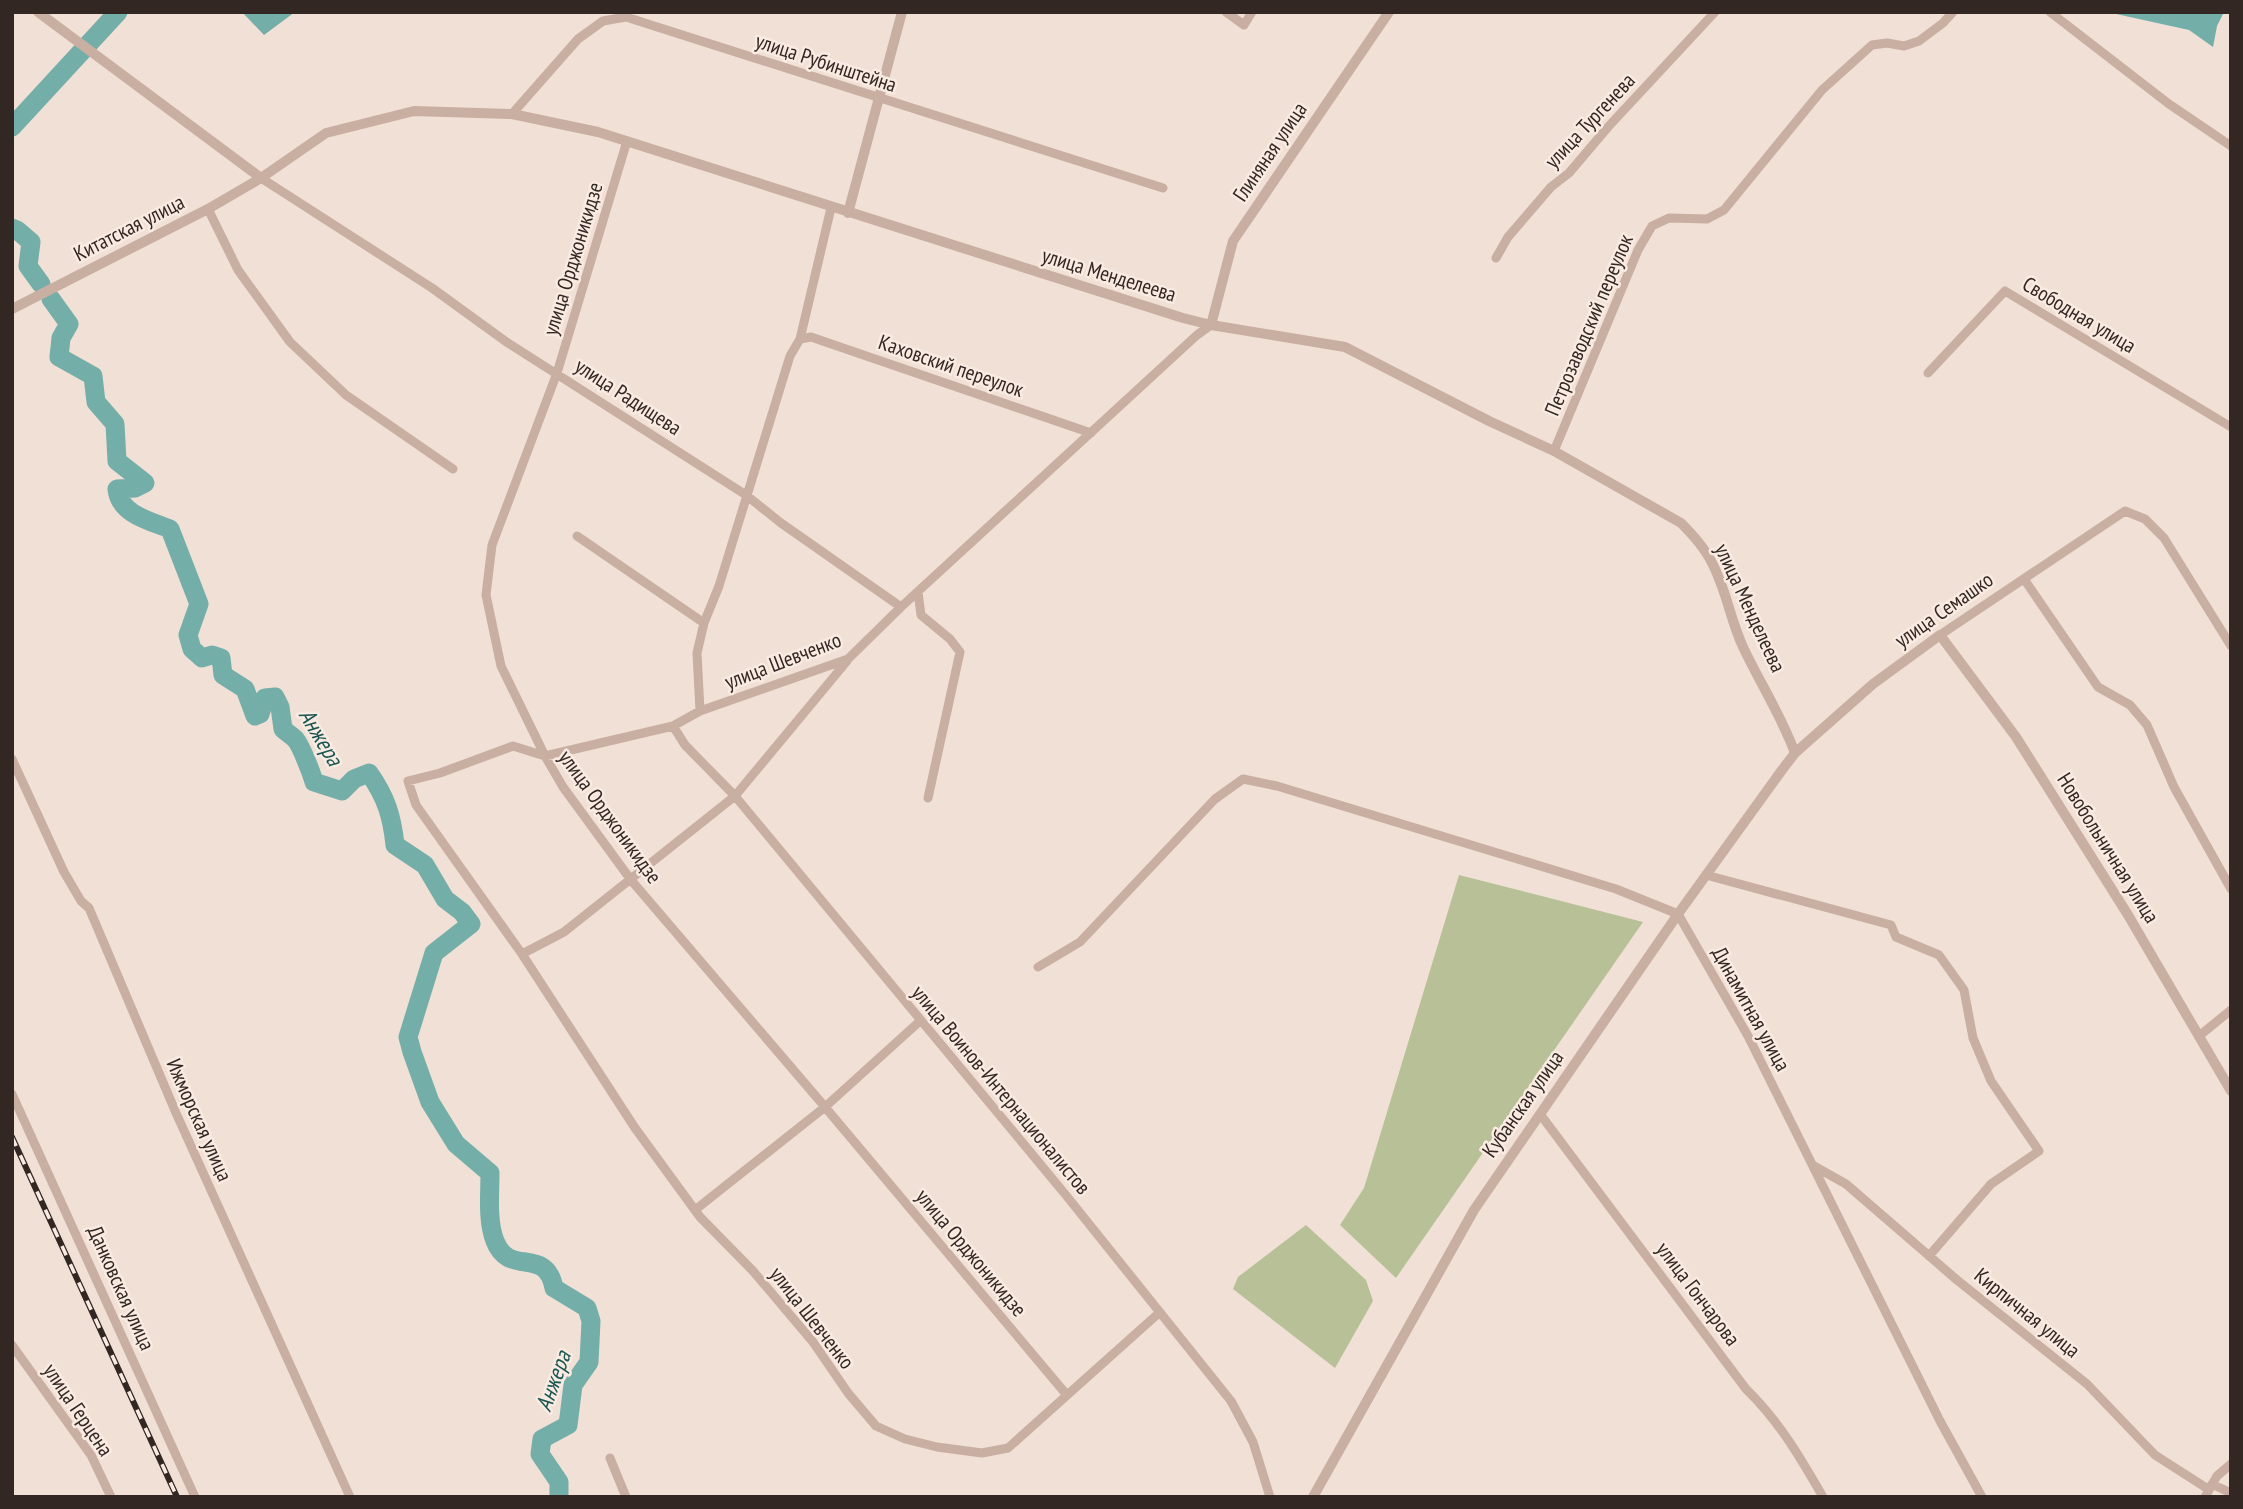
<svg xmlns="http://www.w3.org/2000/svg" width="2243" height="1509" font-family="'PT Sans Narrow',sans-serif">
<rect width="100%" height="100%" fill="#f1e0d5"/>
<!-- green -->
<path fill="#b7c096" d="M1459,875L1643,922L1396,1278L1340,1225L1364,1188Z
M1306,1225L1366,1280L1373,1301L1335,1368L1233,1289L1238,1277Z"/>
<!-- water -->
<path fill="#74aea9" d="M242,12H295L264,35Z
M2107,12H2224L2217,26L2213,47L2189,30Z"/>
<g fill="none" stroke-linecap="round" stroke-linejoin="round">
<!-- river -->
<path stroke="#74aea9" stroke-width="19" d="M12,127L118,12
M12,228L17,230L31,242L28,266L41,284
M51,299L69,324L61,338L59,357L93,376L96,402L115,424L117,461L145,483L135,488L117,489C119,514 150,521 170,529L199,604L188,635L192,649L202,658L212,655L221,658L223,675L245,689L255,716L260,714L265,698L275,697L280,707L283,729C287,733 293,736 296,740C301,746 312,774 314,782L342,791L354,779L369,773C386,797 392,816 395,845L425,865L445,899L462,912L471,924L434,953L408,1037L412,1052L430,1102L456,1144L490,1173C490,1194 487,1221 495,1241C509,1278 546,1245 554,1288L587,1308L591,1321L589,1362L573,1385L568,1425L542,1439L540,1454L559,1482V1497"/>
<!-- minor -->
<path stroke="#c9aea2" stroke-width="9" d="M1226,12L1244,25L1252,12
M2050,12L2169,104L2231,146
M512,114L578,39L603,21L626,17L1163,188
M627,141L557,373L492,545L486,595L501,666L545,756L563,787L631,880L825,1107L1066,1394
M261,178L432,288L508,343L746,495L781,523L901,607
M208,209L238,270L290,342L346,395L453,469
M1496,258L1508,237L1551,187L1569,173L1608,127L1715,12
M800,339L811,337L1091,433
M1928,373L2005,291L2231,427
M1554,451L1638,250L1652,226L1669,218L1707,219L1724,210L1822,90L1872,45L1887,43L1904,46L1919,41L1943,23L1953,12
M577,536L704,623
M2024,579L2098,687L2130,705L2147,725L2174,787L2231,889
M918,592L921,615L950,639L960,652L928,798
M1940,635L2125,511L2145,519L2164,538L2231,646
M700,711L697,653L704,623L719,586L790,356L800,339L831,208
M673,726L685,745L735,796L1065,1194L1231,1401L1253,1442L1270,1497
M12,759L64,872L81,901L89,908L176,1113L350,1497
M1706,875L1891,925L1896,937L1939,955L1964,990L1973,1038L1991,1081L2039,1151L1991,1184L1929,1256
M522,954L564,932L735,796L847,661
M1038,967L1080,942L1215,799L1243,779L1277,786L1616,889L1678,914L1748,1036L1940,1421L1982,1497
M2199,1036L2231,1010
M12,1094L195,1497
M1540,1114L1746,1389C1779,1421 1800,1457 1823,1497
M1814,1166L1846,1184L1957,1280L2087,1384L2155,1455L2208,1489
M695,1210L825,1107L920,1021
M1160,1312L1008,1448L982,1453L937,1447L905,1439L876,1426L848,1393L813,1342L753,1271L700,1217L635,1128L522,954L416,805L408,781L440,773L513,746L545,756L673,726L700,711L848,659L901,607L1197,335L1211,325
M12,1345L91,1455L111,1497
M610,1458L626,1497
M2212,1484L2231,1493
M2205,1497L2217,1476L2231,1464"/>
<!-- tertiary -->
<path stroke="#c9aea2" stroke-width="10" d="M38,12L261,178
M848,213L902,12
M12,309L208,209L261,178L326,133L414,111L512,114L598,132L1183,318L1211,325L1345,347L1489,421L1554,451L1681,523C1692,534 1704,547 1711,561C1726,588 1730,619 1743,647C1760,683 1781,715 1795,753
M1211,325L1233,241L1389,12
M1313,1497L1474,1210L1678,914L1782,770L1795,753L1873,684L1940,635L2016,737L2128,915L2231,1091"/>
<defs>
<path id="rail" d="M12,1137L177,1497"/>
</defs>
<!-- rail casing -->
<use href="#rail" stroke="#332724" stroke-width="6"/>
<!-- rail -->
<use href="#rail" stroke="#f9ebe1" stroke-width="3.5" stroke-dasharray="10" stroke-linecap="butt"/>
</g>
<g text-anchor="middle" stroke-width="5" stroke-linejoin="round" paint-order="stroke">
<!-- street labels -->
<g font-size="21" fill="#332724" stroke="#f9ebe1">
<text transform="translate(826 63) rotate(18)" y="7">улица Рубинштейна</text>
<text transform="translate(1590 121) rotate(-47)" y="7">улица Тургенева</text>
<text transform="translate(1270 152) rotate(-56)" y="7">Глиняная улица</text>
<text transform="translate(129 228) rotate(-27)" y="7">Китатская улица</text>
<text transform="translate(573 259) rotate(-73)" y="7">улица Орджоникидзе</text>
<text transform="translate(1109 275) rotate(17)" y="7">улица Менделеева</text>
<text transform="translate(2079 315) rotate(31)" y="7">Свободная улица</text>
<text transform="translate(1589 325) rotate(-67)" y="7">Петрозаводский переулок</text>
<text transform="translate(951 366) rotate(19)" y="7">Каховский переулок</text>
<text transform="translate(628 397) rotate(33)" y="7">улица Радищева</text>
<text transform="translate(1750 608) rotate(65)" y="7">улица Менделеева</text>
<text transform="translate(1944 610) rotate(-35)" y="7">улица Семашко</text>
<text transform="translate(783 661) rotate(-21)" y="7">улица Шевченко</text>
<text transform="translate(610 817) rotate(54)" y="7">улица Орджоникидзе</text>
<text transform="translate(2108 848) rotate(58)" y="7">Новобольничная улица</text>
<text transform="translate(1751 1009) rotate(61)" y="7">Динамитная улица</text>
<text transform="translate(1001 1090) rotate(50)" y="7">улица Воинов-Интернационалистов</text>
<text transform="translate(1523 1104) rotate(-55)" y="7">Кубанская улица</text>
<text transform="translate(199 1120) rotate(66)" y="7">Ижморская улица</text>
<text transform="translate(971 1253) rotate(50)" y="7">улица Орджоникидзе</text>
<text transform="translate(121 1288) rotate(66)" y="7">Данковская улица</text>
<text transform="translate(1698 1294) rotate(53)" y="7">улица Гончарова</text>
<text transform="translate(2027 1313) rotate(39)" y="7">Кирпичная улица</text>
<text transform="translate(812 1318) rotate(52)" y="7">улица Шевченко</text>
<text transform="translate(78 1410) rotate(56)" y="7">улица Герцена</text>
</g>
<!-- water labels -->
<g font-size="23" font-style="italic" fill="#195551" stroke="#f9ebe1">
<text transform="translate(321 737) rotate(59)" y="8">Анжера</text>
<text transform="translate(553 1381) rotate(-70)" y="8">Анжера</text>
</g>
</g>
<!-- border -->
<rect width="2243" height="1509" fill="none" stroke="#332724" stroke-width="28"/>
</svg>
